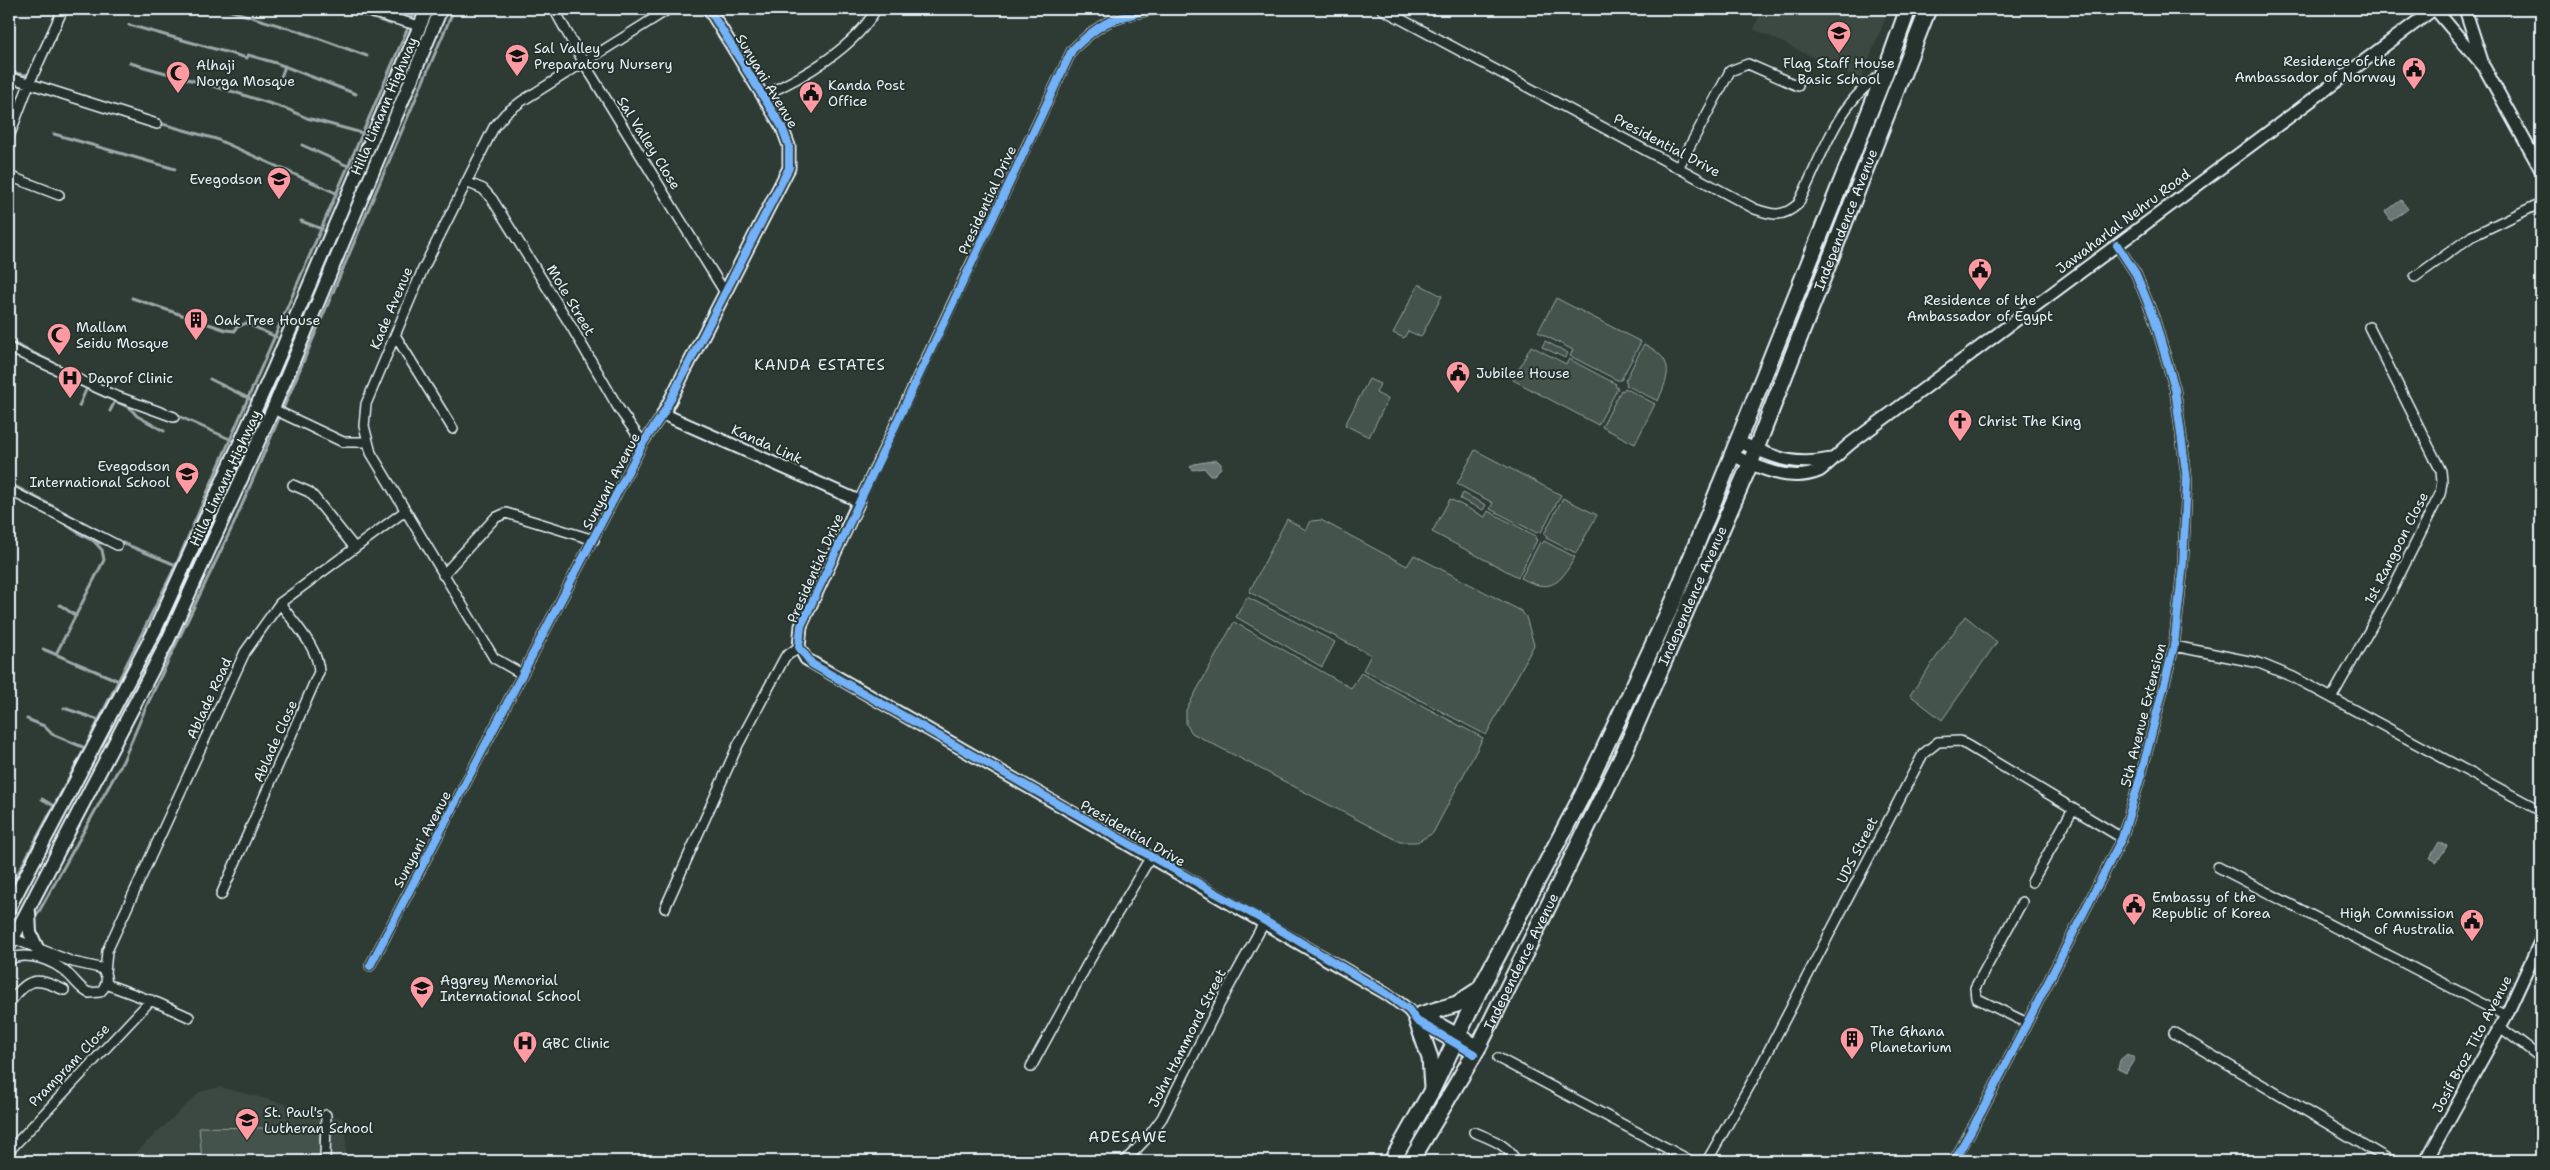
<svg xmlns="http://www.w3.org/2000/svg" width="2550" height="1170" font-family="'Shantell Sans',sans-serif">
<rect width="100%" height="100%" fill="#2e3b35"/>
<filter id="ink" filterUnits="userSpaceOnUse"><feTurbulence type="fractalNoise" baseFrequency=".02" numOctaves="2"/><feDisplacementMap in="SourceGraphic" scale="10" xChannelSelector="R" yChannelSelector="G"/><feConvolveMatrix kernelMatrix="1 2 1 2 8 2 1 2 1" color-interpolation-filters="sRGB"/></filter>
<g filter="url(#ink)">
<!-- built -->
<path fill="#3b4843" d="M1762,9H1889L1861,80L1754,29Z
M220,1087L346,1120V1161H127L200,1092Z"/>
<!-- green -->
<path fill="#45524e" stroke="#96a2a3" d="M1419,284L1442,296L1421,337L1408,331L1404,338L1393,333Z
M1556,298L1641,342L1621,380H1617L1570,356L1573,350L1538,332Z
M1545,341L1568,353L1565,358L1542,347Z
M1644,344C1675,360 1670,373 1658,401L1626,385L1627,382L1625,381Z
M1531,346L1566,364L1569,359L1616,384L1615,386L1618,388L1598,425L1513,380Z
M1369,379L1380,384L1376,393L1388,399L1369,437L1345,425Z
M1625,388L1655,404L1635,444L1602,427L1621,390L1623,391Z
M1475,450L1561,495L1541,532L1539,531L1537,533L1490,509L1493,503L1457,484Z
M1463,493L1486,505L1483,510L1460,499Z
M1563,498L1597,515L1576,553L1546,538L1547,535L1544,534Z
M1450,499L1485,517L1488,511L1536,536L1535,539L1537,540L1518,577L1432,532Z
M1287,519L1306,530L1311,521L1321,520L1407,566L1414,555L1521,611L1526,617L1534,645L1486,735L1363,670L1371,655L1249,592Z
M1544,541L1575,557C1560,584 1551,594 1521,578L1540,542L1542,544Z
M1247,597L1335,642L1322,667L1236,617Z
M1965,616L1997,642L1942,720L1910,695Z
M1234,622L1351,688L1361,673L1483,738L1433,833L1417,842H1400L1192,733L1186,724V710Z
M199,1127L320,1129V1161H202Z"/>
<!-- water -->
<path fill="#6b7775" stroke="#9da8a9" d="M2401,200L2408,209L2391,221L2385,212Z
M1217,460L1221,464V468L1214,475H1210L1204,468L1193,470L1190,467L1194,464Z
M2439,842L2447,846L2437,862L2430,858Z
M2127,1054L2135,1058L2126,1073L2118,1069L2120,1060Z"/>
<g fill="none" stroke-linecap="round" stroke-linejoin="round">
<!-- stream -->
<path stroke="#9da8a9" stroke-width="3" d="M225,9L301,32L367,56
M346,9L359,13
M377,9L411,18
M370,17L391,24
M129,25L247,58L248,55L276,63L356,94
M130,63L234,92L287,109L307,118L362,133
M9,71L23,75L31,74
M280,80L285,66
M159,123L216,139L336,193
M54,134L175,169
M302,145L348,166
M301,221L322,229
M132,298L226,330L235,331L236,328L246,323L276,337
M9,341L58,365
M25,360L130,408L137,416L164,431
M210,379L250,399
M113,391L150,404
M79,406L86,390
M110,411L115,401
M176,415L232,440
M9,483L120,542L176,565
M9,495L50,516
M62,522C74,529 93,545 107,543
M60,605L76,616
M43,649L119,681
M56,654L104,560L102,550L92,539
M64,708L99,720
M27,719L44,726L52,734L85,748
M42,799L54,806
M9,890L85,748L176,565L416,9
M37,915L123,761L146,707L235,521L454,9"/>
<defs>
<path id="minor" d="M359,9L420,26
M554,9L584,63L724,291
M1382,9L1755,209C1772,215 1783,218 1798,204C1822,158 1836,102 1883,74
M9,77L157,124
M764,95C802,78 856,47 876,9
M9,137L29,84L63,9
M1678,168L1730,71L1748,64L1798,86
M9,176L59,195
M466,182L483,189L492,199L571,326L619,409L643,443
M2415,277L2472,236L2541,203
M395,335L453,429
M9,348L113,395L174,417
M273,409L343,442H367
M293,485L309,492L314,497L354,547
M9,490L117,545
M859,501L1072,50C1104,19 1112,19 1154,9
M443,575L495,518L506,513L594,540
M2174,646L2259,663L2293,677L2541,811
M522,674L494,658L371,453L364,426L366,404L423,269L494,127L506,113L522,101L669,9
M2332,697L2392,590L2440,494L2442,482L2441,471L2369,327
M2218,867L2506,1016
M2032,882L2073,809
M221,895L319,672C318,646 294,624 280,603
M2022,902L1975,988L1976,998L2027,1023
M665,908L738,745L785,657L799,647
M9,959C28,951 53,960 68,974C75,980 80,989 89,993L100,992C108,985 109,975 100,968L73,962L14,939L9,940
M370,966L643,443L663,414
M105,973L107,951L245,652L280,603L405,511
M106,984L160,1004L189,1017
M9,1003C29,978 34,976 64,990
M2500,1027L2541,1058
M2174,1033L2391,1161
M1498,1058L1691,1161
M1031,1067L1088,963L1150,858
M1474,1132C1491,1139 1507,1144 1516,1161
M9,1151L151,1000
M325,1161L326,1115
M1125,1161L1148,1137L1162,1118L1220,1003L1265,921
M1707,1161L1758,1071L1923,754L1938,742L1960,741L2122,838
M1954,1161L1983,1109L2122,838L2141,775L2174,646L2183,564L2187,480L2175,389L2154,318L2136,274L2117,245"/>
<path id="tertiary" d="M709,9L782,127L789,146V168L663,414L859,501L801,626L799,647L806,659L1387,994L1409,1010L1417,1021L1474,1054
M2435,9L2484,67L2541,170
M2465,9L2482,61
M1739,442C1775,457 1791,467 1831,459
M1733,455C1758,468 1791,483 1819,471C1826,467 1843,449 1851,443L2434,9
M1420,1013L1479,1046
M2426,1161L2506,1016L2541,940"/>
<path id="secondary" d="M9,908L156,628L274,368L427,9
M29,912L30,933L37,948
M9,946L168,640L273,409L441,9"/>
<g id="trunk">
<path d="M1423,1014L1457,1004L1480,989"/>
<path d="M1417,1021L1430,1058L1432,1087"/>
<path d="M1392,1161L1432,1090L1480,989L1583,794L1675,598L1885,73L1908,9"/>
<path id="s1" d="M1411,1161L1479,1046L1622,757L1750,464L1928,9"/>
</g>
</defs>
<!-- minor casing -->
<use href="#minor" stroke="#e8f1f8" stroke-width="12"/>
<!-- tertiary casing -->
<use href="#tertiary" stroke="#e8f1f8" stroke-width="15"/>
<!-- secondary casing -->
<use href="#secondary" stroke="#e8f1f8" stroke-width="16"/>
<!-- trunk casing -->
<use href="#trunk" stroke="#e8f1f8" stroke-width="19"/>
<!-- minor -->
<use href="#minor" stroke="#26332d" stroke-width="9"/>
<!-- tertiary -->
<use href="#tertiary" stroke="#26332d" stroke-width="11"/>
<!-- secondary -->
<use href="#secondary" stroke="#26332d" stroke-width="12"/>
<!-- trunk -->
<use href="#trunk" stroke="#26332d" stroke-width="15"/>
<defs>
<path id="cycleway" d="M1154,9C1112,19 1104,19 1072,50L801,626L799,647L812,664L1265,921L1387,994L1409,1010L1417,1021L1474,1054
M370,966L643,443L663,414L789,168V146L782,127L709,9
M1954,1161L1983,1109L2122,838L2141,775L2174,646L2183,564L2187,480L2175,389L2154,318L2136,274L2117,245"/>
</defs>
<!-- cycleway casing -->
<use href="#cycleway" stroke="#26332d" stroke-width="11"/>
<!-- cycleway -->
<use href="#cycleway" stroke="#73b2f8" stroke-width="8"/>
</g>
</g>
<!-- icons -->
<defs>
<symbol id="school-pin" viewBox="-11 -11 22 30"><path d="M0 17L-7.5 6A9.5 9.5 0 1 1 7.5 6Z" fill="#ff9aa2" stroke="#26332d"/><path d="M0-5L7-2L0 1L-7-2ZM-4 1L0 2.5L4 1V4Q0 6-4 4Z" fill="#111"/></symbol>
<symbol id="civic-pin" viewBox="-11 -11 22 30"><path d="M0 17L-7.5 6A9.5 9.5 0 1 1 7.5 6Z" fill="#ff9aa2" stroke="#26332d"/><path d="M-.6-6.5H3V-4.5H.6V-3L4-1V1h2V6H-6V1h2V-1L-.6-3ZM-1.2 2.5V6h2.4V2.5Z" fill="#111"/></symbol>
<symbol id="mosque-pin" viewBox="-11 -11 22 30"><path d="M0 17L-7.5 6A9.5 9.5 0 1 1 7.5 6Z" fill="#ff9aa2" stroke="#26332d"/><path d="M3.5-4.9A6 6 0 1 0 3.5 4.9A5 5 0 1 1 3.5-4.9Z" fill="#111"/></symbol>
<symbol id="building-pin" viewBox="-11 -11 22 30"><path d="M0 17L-7.5 6A9.5 9.5 0 1 1 7.5 6Z" fill="#ff9aa2" stroke="#26332d"/><path d="M-4-6H4V6H1V3H-1V6H-4ZM-2.5-4.3h1.7v1.8h-1.7ZM.8-4.3h1.7v1.8H.8ZM-2.5-1h1.7V.8h-1.7ZM.8-1h1.7V.8H.8Z" fill="#111"/></symbol>
<symbol id="hospital-pin" viewBox="-11 -11 22 30"><path d="M0 17L-7.5 6A9.5 9.5 0 1 1 7.5 6Z" fill="#ff9aa2" stroke="#26332d"/><path d="M-5-5h3v3.5h4V-5h3V5h-3V1.5h-4V5h-3Z" fill="#111"/></symbol>
<symbol id="church-pin" viewBox="-11 -11 22 30"><path d="M0 17L-7.5 6A9.5 9.5 0 1 1 7.5 6Z" fill="#ff9aa2" stroke="#26332d"/><path d="M-1.2-6h2.4v3.5h3.3v2.4h-3.3V6h-2.4V-.1h-3.3v-2.4h3.3Z" fill="#111"/></symbol>
</defs>
<g fill-rule="evenodd">
<use href="#school-pin" x="1825" y="19" width="28" height="38"/>
<use href="#school-pin" x="503" y="42" width="28" height="38"/>
<use href="#civic-pin" x="2400" y="55" width="28" height="38"/>
<use href="#mosque-pin" x="164" y="59" width="28" height="38"/>
<use href="#civic-pin" x="797" y="79" width="28" height="38"/>
<use href="#school-pin" x="265" y="165" width="28" height="38"/>
<use href="#civic-pin" x="1966" y="256" width="28" height="38"/>
<use href="#building-pin" x="182" y="306" width="28" height="38"/>
<use href="#mosque-pin" x="45" y="321" width="28" height="38"/>
<use href="#civic-pin" x="1444" y="359" width="28" height="38"/>
<use href="#hospital-pin" x="56" y="364" width="28" height="38"/>
<use href="#church-pin" x="1946" y="407" width="28" height="38"/>
<use href="#school-pin" x="173" y="460" width="28" height="38"/>
<use href="#civic-pin" x="2120" y="891" width="28" height="38"/>
<use href="#civic-pin" x="2458" y="907" width="28" height="38"/>
<use href="#school-pin" x="408" y="974" width="28" height="38"/>
<use href="#building-pin" x="1838" y="1025" width="28" height="38"/>
<use href="#hospital-pin" x="511" y="1029" width="28" height="38"/>
<use href="#school-pin" x="233" y="1106" width="28" height="38"/>
</g>
<g text-anchor="middle" stroke-width="4" stroke-linejoin="round" paint-order="stroke">
<!-- poi labels -->
<g font-size="14" fill="#e8f1f8" stroke="#26332d" text-anchor="start">
<text x="534" y="53">Sal Valley<tspan x="534" dy="16">Preparatory Nursery</tspan></text>
<text x="2396" y="66" text-anchor="end">Residence of the<tspan x="2396" dy="16">Ambassador of Norway</tspan></text>
<text x="1839" y="68" text-anchor="middle">Flag Staff House<tspan x="1839" dy="16">Basic School</tspan></text>
<text x="196" y="70">Alhaji<tspan x="196" dy="16">Norga Mosque</tspan></text>
<text x="828" y="90">Kanda Post<tspan x="828" dy="16">Office</tspan></text>
<text x="262" y="184" text-anchor="end">Evegodson</text>
<text x="1980" y="305" text-anchor="middle">Residence of the<tspan x="1980" dy="16">Ambassador of Egypt</tspan></text>
<text x="214" y="325">Oak Tree House</text>
<text x="76" y="332">Mallam<tspan x="76" dy="16">Seidu Mosque</tspan></text>
<text x="1476" y="378">Jubilee House</text>
<text x="88" y="383">Daprof Clinic</text>
<text x="1978" y="426">Christ The King</text>
<text x="170" y="471" text-anchor="end">Evegodson<tspan x="170" dy="16">International School</tspan></text>
<text x="2152" y="902">Embassy of the<tspan x="2152" dy="16">Republic of Korea</tspan></text>
<text x="2454" y="918" text-anchor="end">High Commission<tspan x="2454" dy="16">of Australia</tspan></text>
<text x="440" y="985">Aggrey Memorial<tspan x="440" dy="16">International School</tspan></text>
<text x="1870" y="1036">The Ghana<tspan x="1870" dy="16">Planetarium</tspan></text>
<text x="542" y="1048">GBC Clinic</text>
<text x="264" y="1117">St. Paul's<tspan x="264" dy="16">Lutheran School</tspan></text>
</g>
<!-- street labels -->
<g font-size="14" fill="#e8f1f8" stroke="#26332d">
<text transform="translate(767 81) rotate(59)" y="5">Sunyani Avenue</text>
<text transform="translate(384 106) rotate(-67)" y="5">Hilla Limann Highway</text>
<text transform="translate(649 143) rotate(58)" y="5">Sal Valley Close</text>
<text transform="translate(1667 145) rotate(28)" y="5">Presidential Drive</text>
<text transform="translate(987 200) rotate(-65)" y="5">Presidential Drive</text>
<text dy="5" stroke="none"><textPath href="#s1" startOffset="1038">Independence Avenue</textPath></text>
<text transform="translate(2123 221) rotate(-37)" y="5">Jawaharlal Nehru Road</text>
<text transform="translate(571 300) rotate(59)" y="5">Mole Street</text>
<text transform="translate(391 308) rotate(-67)" y="5">Kade Avenue</text>
<text transform="translate(767 444) rotate(24)" y="5">Kanda Link</text>
<text transform="translate(225 478) rotate(-65)" y="5">Hilla Limann Highway</text>
<text transform="translate(611 481) rotate(-62)" y="5">Sunyani Avenue</text>
<text transform="translate(2396 548) rotate(-63)" y="5">1st Rangoon Close</text>
<text transform="translate(815 568) rotate(-66)" y="5">Presidential Drive</text>
<text dy="5" stroke="none"><textPath href="#s1" startOffset="632">Independence Avenue</textPath></text>
<text transform="translate(209 698) rotate(-65)" y="5">Ablade Road</text>
<text transform="translate(2143 715) rotate(-76)" y="5">5th Avenue Extension</text>
<text transform="translate(275 741) rotate(-66)" y="5">Ablade Close</text>
<text transform="translate(1133 833) rotate(30)" y="5">Presidential Drive</text>
<text transform="translate(422 839) rotate(-62)" y="5">Sunyani Avenue</text>
<text transform="translate(1857 850) rotate(-63)" y="5">UDS Street</text>
<text dy="5" stroke="none"><textPath href="#s1" startOffset="228">Independence Avenue</textPath></text>
<text transform="translate(1187 1038) rotate(-63)" y="5">John Hammond Street</text>
<text transform="translate(2472 1044) rotate(-62)" y="5">Josif Broz Tito Avenue</text>
<text transform="translate(69 1065) rotate(-46)" y="5">Prampram Close</text>
</g>
<!-- neighbourhood labels -->
<g font-size="15" letter-spacing="1" fill="#e8f1f8" stroke="#26332d">
<text x="820" y="370">KANDA ESTATES</text>
<text x="1128" y="1142">ADESAWE</text>
</g>
</g>
<!-- margin -->
<rect width="2550" height="1170" fill="none" stroke="#26332d" stroke-width="30"/>
<rect x="15" y="15" width="2520" height="1140" fill="none" stroke="#e8f1f8" stroke-width="2" filter="url(#ink)"/>
</svg>
